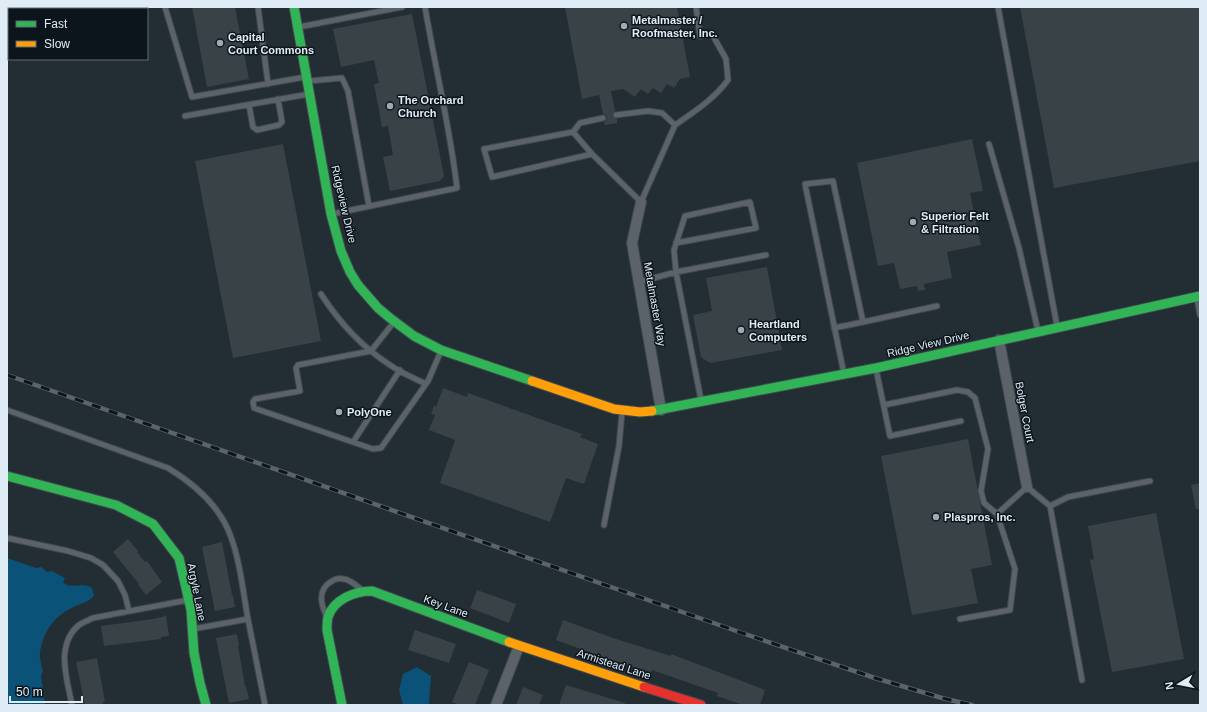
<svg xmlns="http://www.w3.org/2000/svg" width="1207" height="712" font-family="Arial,sans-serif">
<rect width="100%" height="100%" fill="#232d34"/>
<!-- water -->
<path fill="#0a5278" d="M7,558L36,568L41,567L47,572L52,571L65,578L63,583C72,589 83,582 92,588L94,596C88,603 78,604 70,609C53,617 42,635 40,653C39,659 42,666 43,672L41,675L45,705H7Z
M417,667L431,676L429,704L428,705H403L399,690L403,674Z"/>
<!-- building -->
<path fill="#394247" d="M192,7H235L249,79L207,87Z
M565,7H677L690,77L680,79L674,88L667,84L661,93L653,88L648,94L641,89L635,97L623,89L611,91L615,111L613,113L612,116L614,118L617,119V123L605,125L604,122L606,121L607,118L606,115L603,114L599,95L582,99Z
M1020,7H1200V161L1054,188Z
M412,14L444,176L440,181L390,191L383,157L393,155L388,126L382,127L374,84L379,83L374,60L341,67L333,29Z
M972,139L983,191L970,193L981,245L947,252L952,278L924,284L925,290L918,291L917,286L900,289L894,263L878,266L857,163Z
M283,144L321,341L233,358L195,161Z
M767,267L782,350L710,363L701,357L693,315L712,311L706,278Z
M443,388L467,397L468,393L582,434L580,437L598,444L584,484L566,478L550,522L440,483L455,440L429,430L435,415L431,414L434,405L436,407Z
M968,439L992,565L971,569L978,603L912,615L881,456Z
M1200,483V509H1196L1191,485Z
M1156,513L1184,659L1112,672L1090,560L1094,559L1088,526Z
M128,539L138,551L137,552L145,562L147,561L162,582L146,595L138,585L139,584L113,552Z
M222,542L232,595H233L235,607L215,611L202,547Z
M477,590L516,604L509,623L470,608Z
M166,616L169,636L161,637V639L104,646L101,626L153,619Z
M563,620L616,639L671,656V654L765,690L760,705H743L717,696L718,693L652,670L651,672L600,656L556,640Z
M415,630L456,644L449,663L408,650Z
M237,634L239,646H238L245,686H246L249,699L229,703L216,638Z
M97,658L105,702H103V705H85L76,662Z
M469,662L489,670L475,705H459L452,702Z
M566,685L625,703V705H559Z
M523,687L543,695L539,705H516Z"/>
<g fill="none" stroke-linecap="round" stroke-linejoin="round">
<defs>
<path id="lane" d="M165,7L192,97L305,77
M258,7L268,84
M998,7L1057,326
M299,27L402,7
M309,81L342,78L348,91L369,206
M249,105L253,127L257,130L279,125L282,122L278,99
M185,116L309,94
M675,125C694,112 714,99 728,80L726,59L712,34L700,36L696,7
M573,132L580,123L603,118
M989,144L1019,248L1038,331
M592,154L573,132L484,149L492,177L592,154L641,202L675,125L662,113L648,111L616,115
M332,214L457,188C450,127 435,67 425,7
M676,243L756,228L750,202L685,216L674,250L676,272L766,255
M639,282L676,272L701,400
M321,294C339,322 362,347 390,365C401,373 414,378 426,384
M1197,298L1200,315
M394,322L371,351L298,365L296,368L300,391L255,399L253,402L254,408L373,449L381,448L428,381L441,351
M863,322L937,306
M834,328L863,322L833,181L805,184L844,374
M876,369L890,436L961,421
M884,405L957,390L968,392L975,398L988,449L981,491L984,503L997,514L1015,569L1010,610L960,619
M7,410L168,468C196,485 222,508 232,540C241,565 243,593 248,619
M353,442L400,370
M1050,506L1068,497L1150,481
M997,514L1027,487L1050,506L1082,680
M604,525L619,446L622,412
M7,538L68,551L91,558L103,565L118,581L125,595L129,611
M326,615C320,602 318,589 332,581C335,579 340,578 344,579C350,580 356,585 361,589
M193,629L248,619L265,705
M72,705C67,679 55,645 79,625C83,622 89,620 93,618L188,600"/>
<path id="street" d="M641,202L632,243L661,410
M999,340L1027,487
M496,705L519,646"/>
<path id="fast" d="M294,7L331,214L341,251L350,272L358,285L378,308L390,318L414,336L441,350L532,381
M652,411L876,368L1200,296
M7,476L116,505L153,524L179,558L191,610L194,653L200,683L206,705
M342,705L327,630C327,626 327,621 328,617C334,599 355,591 372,591L509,642"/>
<path id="slow" d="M532,381L614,409L640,412L652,411
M509,642L644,687"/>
<path id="jam" d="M644,687L701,705"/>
</defs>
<!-- lane casing -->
<use href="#lane" stroke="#3f484f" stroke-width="7"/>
<!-- street casing -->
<use href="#street" stroke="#3f484f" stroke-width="12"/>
<!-- fast casing -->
<use href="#fast" stroke="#3f484f" stroke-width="11"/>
<!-- slow casing -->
<use href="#slow" stroke="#3f484f" stroke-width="11"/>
<!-- jam casing -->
<use href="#jam" stroke="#3f484f" stroke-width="11"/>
<!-- lane -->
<use href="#lane" stroke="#5b6369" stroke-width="5"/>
<!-- street -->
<use href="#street" stroke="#5b6369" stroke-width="10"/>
<!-- fast -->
<use href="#fast" stroke="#30b455" stroke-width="9"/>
<!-- slow -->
<use href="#slow" stroke="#ff9f0a" stroke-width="9"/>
<!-- jam -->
<use href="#jam" stroke="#e5322d" stroke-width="9"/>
<defs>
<path id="rail" d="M7,375L742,633L875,678L942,698L972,705"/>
</defs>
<!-- rail casing -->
<use href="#rail" stroke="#5c646a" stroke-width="4.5"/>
<!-- rail -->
<use href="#rail" stroke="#0d151c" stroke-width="3" stroke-dasharray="9" stroke-linecap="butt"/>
</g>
<!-- markers -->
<g fill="#9ea9b1" stroke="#0d151c" stroke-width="1.5">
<circle cx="624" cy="26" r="4"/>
<circle cx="220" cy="43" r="4"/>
<circle cx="390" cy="106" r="4"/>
<circle cx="913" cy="222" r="4"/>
<circle cx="741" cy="330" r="4"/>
<circle cx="339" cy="412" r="4"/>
<circle cx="936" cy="517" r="4"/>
</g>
<g text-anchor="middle" stroke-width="3" stroke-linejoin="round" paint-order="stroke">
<!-- poi labels -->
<g font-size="11" font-weight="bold" fill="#e0ecf5" stroke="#0d151c" text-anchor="start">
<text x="632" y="24">Metalmaster /<tspan x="632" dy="13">Roofmaster, Inc.</tspan></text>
<text x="228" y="41">Capital<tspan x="228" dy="13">Court Commons</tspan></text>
<text x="398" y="104">The Orchard<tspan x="398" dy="13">Church</tspan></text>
<text x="921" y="220">Superior Felt<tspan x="921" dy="13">&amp; Filtration</tspan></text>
<text x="749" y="328">Heartland<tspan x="749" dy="13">Computers</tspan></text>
<text x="347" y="416">PolyOne</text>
<text x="944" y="521">Plaspros, Inc.</text>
</g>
<!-- street labels -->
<g font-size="11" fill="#e0ecf5" stroke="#0d151c">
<text transform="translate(344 204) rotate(77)" y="4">Ridgeview Drive</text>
<text transform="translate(655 304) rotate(80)" y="4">Metalmaster Way</text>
<text transform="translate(928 344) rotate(-13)" y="4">Ridge View Drive</text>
<text transform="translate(1025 412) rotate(79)" y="4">Bolger Court</text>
<text transform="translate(197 592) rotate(79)" y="4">Argyle Lane</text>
<text transform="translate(446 606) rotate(20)" y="4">Key Lane</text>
<text transform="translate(614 664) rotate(18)" y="4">Armistead Lane</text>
</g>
</g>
<!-- border -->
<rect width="1207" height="712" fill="none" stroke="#e0ecf5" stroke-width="16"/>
<!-- legend -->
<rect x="8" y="8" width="140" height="52" fill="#0d151c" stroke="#616b73"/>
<rect x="16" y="21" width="20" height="6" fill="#30b455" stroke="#616b73"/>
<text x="44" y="28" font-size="12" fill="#e0ecf5">Fast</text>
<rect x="16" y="41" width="20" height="6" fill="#ff9f0a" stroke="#616b73"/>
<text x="44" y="48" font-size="12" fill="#e0ecf5">Slow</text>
<!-- north arrow -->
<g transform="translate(1179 684) rotate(260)" stroke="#0d151c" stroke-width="3" paint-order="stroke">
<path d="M0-3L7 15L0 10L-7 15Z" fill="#e0ecf5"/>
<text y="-6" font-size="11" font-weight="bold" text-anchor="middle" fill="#e0ecf5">N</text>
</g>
<!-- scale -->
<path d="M10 696v6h72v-6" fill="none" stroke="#e0ecf5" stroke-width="2"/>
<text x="16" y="696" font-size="12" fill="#e0ecf5" stroke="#0d151c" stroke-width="3" paint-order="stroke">50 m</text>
</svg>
